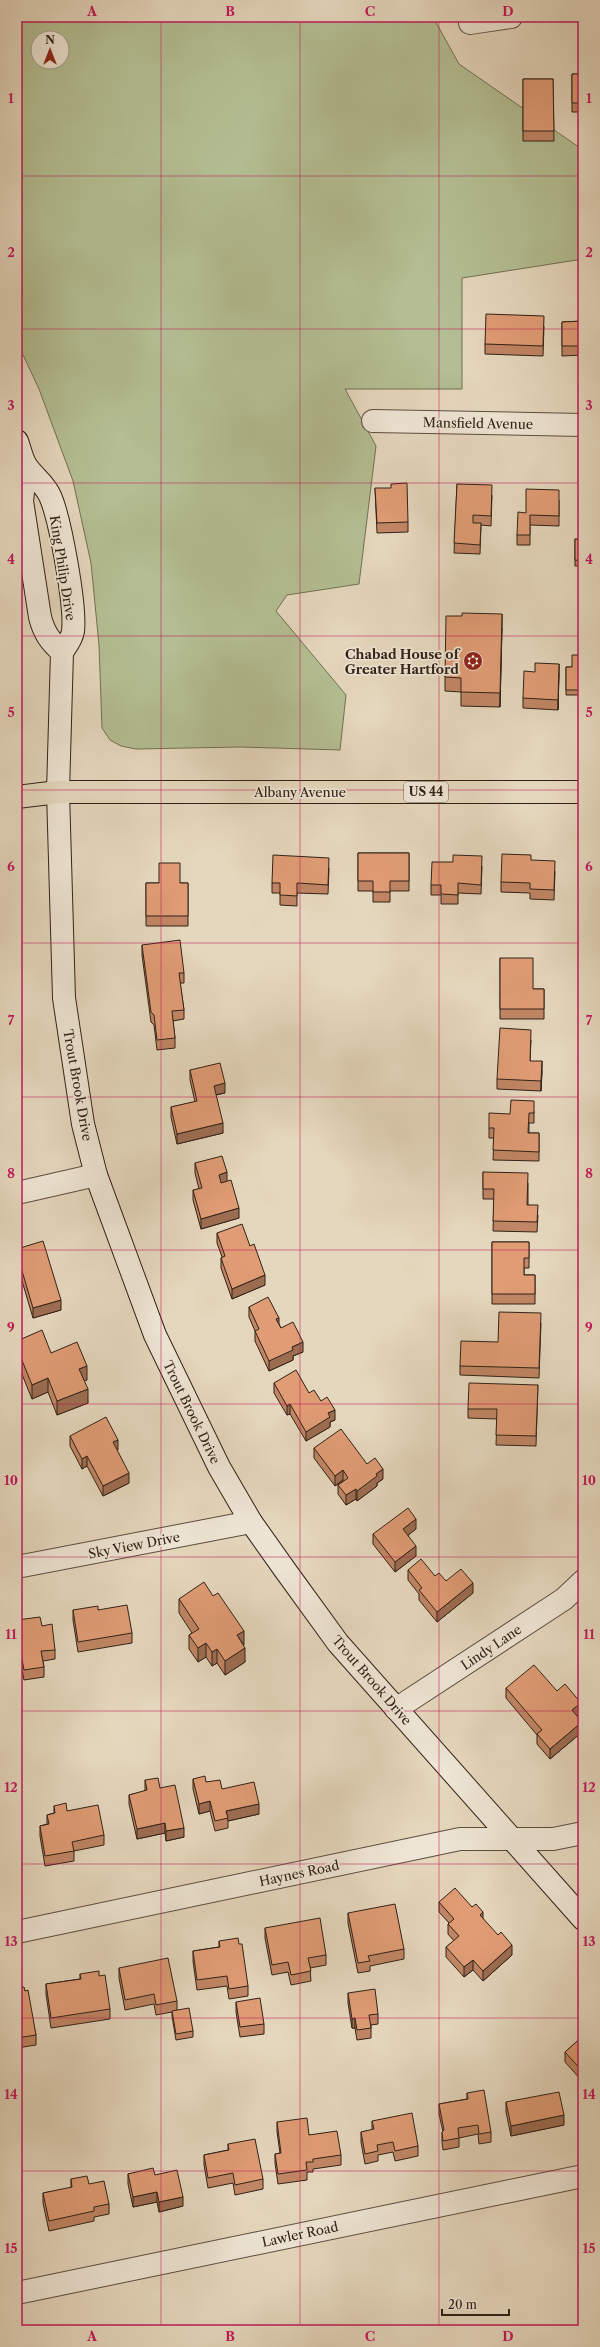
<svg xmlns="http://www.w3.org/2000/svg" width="600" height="2347" font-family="'Libre Caslon Text',serif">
<rect width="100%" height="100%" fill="#e5d7bd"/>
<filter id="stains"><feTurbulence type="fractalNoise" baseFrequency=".005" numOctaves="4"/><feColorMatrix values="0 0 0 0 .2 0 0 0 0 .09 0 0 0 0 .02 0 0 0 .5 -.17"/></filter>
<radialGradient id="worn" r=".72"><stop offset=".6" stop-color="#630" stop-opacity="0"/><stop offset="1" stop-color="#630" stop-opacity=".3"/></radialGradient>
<!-- green -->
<path fill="#b3be92" stroke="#727054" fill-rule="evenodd" d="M17,17H433L459,64L583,150V259L462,278V389H345L376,446L359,584L287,595L276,611L346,695L340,750L240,747L136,749L121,746L110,740L102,728L99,645L91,563L73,481L39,389L17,342ZM38,38H62V62H38Z"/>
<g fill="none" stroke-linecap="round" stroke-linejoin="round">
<defs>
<path id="street" d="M470,23L511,17
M373,421L583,425
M17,1193L96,1175
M17,1567L251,1522
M396,1709L564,1599L583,1581
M17,1932L460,1839H553L583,1833
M17,2293L583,2176"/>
<path id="secondary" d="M17,441C20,449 22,460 27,467C34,477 45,484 50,496C60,518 76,606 73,631C72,639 66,646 62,652L58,792L64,998L83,1124L96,1175L155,1335L219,1467L251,1522L285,1570L338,1643L583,1919
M26,466L22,501L40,617C44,633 50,641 62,652"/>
<path id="highway" d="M17,797L58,792H583"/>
</defs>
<!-- street casing -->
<use href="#street" stroke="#5d4e40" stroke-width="24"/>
<!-- secondary casing -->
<use href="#secondary" stroke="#302117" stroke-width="24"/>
<!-- highway casing -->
<use href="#highway" stroke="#302117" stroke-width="24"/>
<!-- street -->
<use href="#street" stroke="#eee5d4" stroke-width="22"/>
<!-- secondary -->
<use href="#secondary" stroke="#eee5d4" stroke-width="22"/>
<!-- highway -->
<use href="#highway" stroke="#e5d7bd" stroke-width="22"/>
</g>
<!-- wall -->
<path fill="#c18665" stroke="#302117" d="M572,74H583V112H572Z
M523,79H553L554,141H523Z
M583,321V355L562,356V322Z
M544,326L543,356L485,354V344Z
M457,484L492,495L491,526L481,525L480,554L454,553Z
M375,488L408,522V532L377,533Z
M583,491V527H581V517Z
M559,500V526L530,525V545H517V535L526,513Z
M575,539L583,540V566H575Z
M462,616L502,628L500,707L461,706V692L445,691V677Z
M580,655V695H566V667H572Z
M535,672L559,673L558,710L523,708V698Z
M358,853H409V891H390V902H373V891H358Z
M531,860L555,871L554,900L530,899V893L501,892V882Z
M482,866L481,894L458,893V904H441V895H431V885Z
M329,868L328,894L297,893V906L280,905V893H272V883Z
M146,883H188V926H146Z
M142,945L184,973V983H180L184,1010V1019L173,1021L175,1038V1048L157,1050L154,1025L151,1022L142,955Z
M500,958L533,989H544V1019H500Z
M531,1040L530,1061L542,1071L541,1091L497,1089V1079Z
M190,1070L225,1093L216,1095L223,1133L177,1144L171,1117V1107L195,1102L190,1080Z
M534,1111V1123H529V1133H539V1161L493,1160L494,1138H489V1128L510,1114Z
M195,1163L227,1181L239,1218L201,1229L193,1200V1190L199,1189L195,1173Z
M483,1172L528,1183V1205L538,1215L537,1232L493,1231L494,1199H483Z
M217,1233L265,1285L232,1299L221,1268V1258L222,1257L217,1243Z
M492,1242H529V1268H524V1275H535V1304H492Z
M17,1249L61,1310L33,1318L17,1264Z
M249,1307L279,1324L281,1328L303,1352L293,1356V1360L269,1371L255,1341V1331L249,1317Z
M541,1323L539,1378L460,1375V1366Z
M17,1341L51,1353L87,1380L84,1381L88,1403L57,1415L48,1392L32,1399L17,1362Z
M274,1383L309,1393L321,1401L335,1420L330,1422V1427L306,1441L290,1414L287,1415L274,1393Z
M538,1385L536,1446L496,1445L497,1419L468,1418V1409Z
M70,1436L118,1450H117L129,1483L103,1496L87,1466L82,1469L70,1446Z
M314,1448L367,1464L383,1479L377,1483V1486L357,1501L356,1499L346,1505L338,1494V1485L343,1481V1480L335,1486L314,1458Z
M416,1529L408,1535L416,1556L395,1572L373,1544V1534Z
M408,1570L435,1576L473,1593L437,1622L419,1600V1594L408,1580Z
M179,1599L243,1646L245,1662L225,1675L217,1663L212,1666L206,1657L198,1662L189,1649V1635L192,1633L179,1613Z
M73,1610H98L132,1633V1643L78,1652L73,1620Z
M17,1620L42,1626L55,1650V1659L43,1661L44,1667V1677L24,1680L21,1664L17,1665Z
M506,1688L557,1691L581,1713L577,1716L582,1732L550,1759L537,1744V1735L506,1698Z
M193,1779L206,1782L222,1789L259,1814L228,1821V1828L215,1831L210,1811L199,1814L193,1789Z
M145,1780L160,1788L184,1837L166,1841L165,1833L137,1839L129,1804V1795L145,1791Z
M54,1806L67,1811L104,1835V1845L74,1851V1861L45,1866L40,1836V1826L47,1824V1815L54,1813Z
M17,1847L20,1861V1875L17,1876Z
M439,1902L472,1907L483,1919L512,1955L483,1981L473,1970L464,1977L446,1957V1947L454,1941L448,1934V1924L449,1923L439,1912Z
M348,1913L404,1949V1959L370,1966V1971L358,1973L348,1923Z
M265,1928L326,1955V1965L310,1968L311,1981L291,1985L288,1972L272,1975L265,1938Z
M219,1941L248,1986V1996L229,1999L227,1986L197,1990L193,1961V1951L219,1947Z
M119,1968L177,2001V2010L193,2031V2037L176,2040L172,2016V2012L156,2015L154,2004L125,2010L119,1978Z
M80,1974L110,2009V2019L51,2028L46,1994V1984L80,1979Z
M17,1988L25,1991L36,2035V2045L17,2048Z
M348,1993L378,2014V2024L371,2025V2038L357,2040L355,2028H352L348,2003Z
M236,2002L264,2024V2034L240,2037L236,2012Z
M583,2036V2082L565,2062V2052Z
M467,2093L491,2132V2142L479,2144L478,2134L459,2138V2147L443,2150L442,2142V2132H443L439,2114V2104L467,2099Z
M506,2102L564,2125L511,2136L506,2112Z
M372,2121L418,2146V2156L395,2161L393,2152L378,2155V2161L365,2164L361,2142V2132L372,2130Z
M277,2122L309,2135L341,2155V2165L313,2169V2172H307V2180L278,2184L275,2163V2154L280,2153L277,2132Z
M228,2144L263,2179V2189L235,2195L233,2183L208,2188L204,2165V2155L228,2150Z
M128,2174L155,2175L183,2206L159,2212L157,2202L133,2207L128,2184Z
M71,2179L89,2184L109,2204V2214L94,2217V2221L49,2231L43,2203V2193L71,2188Z"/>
<!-- shaded-wall -->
<path fill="#9d6d52" stroke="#302117" d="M502,614V628L500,707V693Z
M559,664V673L558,710V700Z
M542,1061V1071L541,1091V1081Z
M225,1083V1093L214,1095V1086Z
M223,1123V1133L177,1144V1134Z
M227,1172V1182L219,1184V1175Z
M239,1208V1218L201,1229V1219Z
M265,1275V1285L232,1299V1289Z
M61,1300V1310L33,1318V1308Z
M279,1318V1328L276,1319Z
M303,1342V1352L293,1356V1360L269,1371V1361L292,1347Z
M87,1366V1380L79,1383V1369Z
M48,1378V1392L32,1399V1385Z
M88,1389V1403L57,1415V1401Z
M290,1404V1414L287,1415V1406Z
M335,1410V1420L330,1422V1427L306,1441V1432L328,1413Z
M118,1440V1450L113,1452V1442Z
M87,1456V1466L82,1469V1459Z
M383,1469V1479L377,1483V1486L357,1501V1491L376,1474Z
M343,1470V1480L335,1486V1476Z
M129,1473V1483L103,1496V1486Z
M356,1489V1499L346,1505V1495Z
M416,1519V1529L403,1539V1529Z
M416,1546V1556L395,1572V1562Z
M473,1583V1593L437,1622V1612Z
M244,1631V1645L237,1635Z
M206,1643V1657L198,1662V1648Z
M245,1648V1662L225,1675V1661Z
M217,1649V1663L212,1666V1652Z
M581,1703V1713L572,1720V1710Z
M582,1722V1732L550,1759V1749Z
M210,1801V1811L199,1814V1804Z
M259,1804V1814L228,1821L226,1811Z
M165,1823V1833L137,1839V1829Z
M184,1828V1837L166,1841V1831Z
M483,1912V1922L480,1915Z
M512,1945V1955L483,1981V1971Z
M473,1960V1970L464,1977V1967Z
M355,2018V2028H352V2019Z
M564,2115V2125L511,2136V2126Z
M157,2192V2202L133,2207V2197Z
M183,2197V2206L159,2212V2202Z"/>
<!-- building -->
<path fill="#e09c75" stroke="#302117" d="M572,74H583V103H572Z
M523,79H553L554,131H523Z
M486,314L544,316L543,346L485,344Z
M583,321V346H562V322Z
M407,483L408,522L377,523L375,488H391V484Z
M457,484L492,485L491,516L473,515V523H481L480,545L454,543Z
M526,489L559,490V516L530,515V535H517L518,512L526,513Z
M582,491H583V517H581Z
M575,539L583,540V561L575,560Z
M462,613L502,614L500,693L461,692V678L445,677L446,616H462Z
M572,655H580V690H566V667H572Z
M535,663L559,664L558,700L523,698L524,671L535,672Z
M358,853H409V881H390V892H373V881H358Z
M502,854L531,855V860L555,861L554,890L530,889V883L501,882Z
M273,855L329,858L328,885L297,883V896L280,895V883H272Z
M453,855L482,856L481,885L458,883V895L441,894V885H431L432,862H453Z
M159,863H180V883H188V916H146V883H159Z
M180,940L184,973H179L184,1010L172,1011L175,1038L157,1040L154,1015L151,1012L142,945Z
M500,958H533V989H544V1009H500Z
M500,1028L531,1030L530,1061H542L541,1081L497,1079Z
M220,1063L225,1083L214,1086L223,1123L177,1134L171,1107L197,1101L190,1070Z
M511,1100L534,1101V1113H529L528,1133H539V1152L493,1150L494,1128H489V1113L510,1114Z
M222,1156L227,1172L219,1175L221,1183L231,1180L239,1208L201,1219L193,1190L202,1188L195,1163Z
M483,1172L528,1173L527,1205H538L537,1222L493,1221L494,1189H483Z
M242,1224L250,1246L254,1244L265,1275L232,1289L221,1258L225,1256L217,1233Z
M43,1241L61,1300L33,1308L17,1254V1249Z
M492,1242H529V1258H524V1275H535V1294H492Z
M268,1297L279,1318L276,1319L281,1328L293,1322L303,1342L292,1347L293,1350L269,1361L255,1331L259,1329L249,1307Z
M499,1312L541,1313L539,1368L460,1366L461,1341L498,1342Z
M42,1330L51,1353L77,1342L87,1366L79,1369L88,1389L57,1401L48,1378L32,1385L17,1348V1341Z
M296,1370L309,1393L314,1390L321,1401L327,1397L335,1410L328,1413L330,1417L306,1432L290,1404L287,1406L274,1383Z
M469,1383L538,1385L536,1436L496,1435L497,1409H468Z
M106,1417L118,1440L113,1442L129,1473L103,1486L87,1456L82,1459L70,1436Z
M341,1429L367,1464L375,1458L383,1469L376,1474L377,1476L357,1491L356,1489L346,1495L338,1485L348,1478L343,1470L335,1476L314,1448Z
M408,1508L416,1519L403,1529L416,1546L395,1562L373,1534Z
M421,1559L435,1576L439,1573L446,1581L461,1569L473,1583L437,1612L419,1590L422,1588L408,1570Z
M204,1582L213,1596L218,1593L244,1631L237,1635L245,1648L225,1661L217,1649L212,1652L206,1643L198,1648L189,1635L199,1629L179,1599Z
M127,1605L132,1633L78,1642L73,1610L98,1606V1610Z
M40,1617L42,1626L52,1624L55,1650L41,1651L44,1667L24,1670L21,1654L17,1655V1620Z
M534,1665L557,1691L565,1684L581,1703L572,1710L582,1722L550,1749L537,1734L542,1730L506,1688Z
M205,1776L206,1782L220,1780L222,1789L254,1782L259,1804L226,1811L228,1818L215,1821L210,1801L199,1804L193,1779Z
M158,1778L160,1788L175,1785L184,1828L166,1831L165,1823L137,1829L129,1795L147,1790L145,1780Z
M66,1803L67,1811L98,1805L104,1835L72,1842L74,1851L45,1856L40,1826L49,1824L47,1815L55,1813L54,1806Z
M17,1847L20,1861L17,1862Z
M455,1888L472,1907L476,1904L483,1912L480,1915L498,1935L501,1932L512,1945L483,1971L473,1960L464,1967L446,1947L459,1936L448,1924L454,1919L439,1902Z
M395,1904L404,1949L368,1956L370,1961L358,1963L348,1913Z
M320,1918L326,1955L308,1958L311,1971L291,1975L288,1962L272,1965L265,1928Z
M238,1938L239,1944H242L248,1986L229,1989L227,1976L197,1980L193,1951L220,1947L219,1941Z
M168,1958L177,2001L156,2005L154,1994L125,2000L119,1968Z
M99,1971V1976L105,1975L110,2009L51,2018L46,1984L81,1979L80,1974Z
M24,1987L25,1991L28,1990L36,2035L17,2038V1988Z
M375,1989L378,2014L369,2015L371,2028L357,2030L355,2018L352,2019L348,1993Z
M260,1998L264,2024L240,2027L236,2002Z
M189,2008L193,2031L176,2034L172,2011Z
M583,2036V2072L565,2052Z
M484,2090L491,2132L479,2134L478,2125L458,2128L459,2138L443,2141L442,2132L444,2130L439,2104L468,2099L467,2093Z
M559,2092L564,2115L511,2126L506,2102Z
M412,2113L418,2146L395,2151L393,2142L377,2145L378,2151L365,2154L361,2132L374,2129L372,2121Z
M307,2118L309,2135L337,2131L341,2155L313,2159V2162H306L307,2170L278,2174L275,2154L281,2153L277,2122Z
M255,2139L263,2179L235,2185L233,2173L208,2178L204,2155L229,2150L228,2144Z
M153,2168L155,2175L177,2170L183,2197L159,2202L157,2192L133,2197L128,2174Z
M87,2176L89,2184L104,2181L109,2204L94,2207V2211L49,2221L43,2193L72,2187L71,2179Z"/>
<!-- grid -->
<path fill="none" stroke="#c2185b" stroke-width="1" stroke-opacity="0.55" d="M161,17V2330M300,17V2330M439,17V2330M17,176H583M17,329H583M17,483H583M17,636H583M17,790H583M17,943H583M17,1097H583M17,1250H583M17,1404H583M17,1557H583M17,1711H583M17,1864H583M17,2018H583M17,2171H583"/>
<!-- icons -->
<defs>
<symbol id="synagogue-disc" viewBox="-11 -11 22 22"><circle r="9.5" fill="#8f2418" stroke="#eee5d4"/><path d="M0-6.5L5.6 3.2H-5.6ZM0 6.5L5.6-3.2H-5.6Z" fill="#fff"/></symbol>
</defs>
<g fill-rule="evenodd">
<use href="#synagogue-disc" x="462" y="650" width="22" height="22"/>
</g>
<g text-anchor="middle" stroke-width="3.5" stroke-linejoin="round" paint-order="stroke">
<!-- shield labels -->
<rect fill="#eee5d4" stroke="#695c50" stroke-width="1" x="404" y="782" width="44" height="20" rx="3"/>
<g font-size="12" font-weight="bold" fill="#302117">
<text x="426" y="796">US 44</text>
</g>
<!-- street labels -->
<g font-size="13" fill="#302117" stroke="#eee5d4">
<text transform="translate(478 423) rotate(1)" y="5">Mansfield Avenue</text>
<text transform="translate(63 568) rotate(81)" y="5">King Philip Drive</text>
<text x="300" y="797">Albany Avenue</text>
<text transform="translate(78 1085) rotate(80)" y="5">Trout Brook Drive</text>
<text transform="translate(192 1412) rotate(64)" y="5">Trout Brook Drive</text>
<text transform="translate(134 1545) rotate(-11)" y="5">Sky View Drive</text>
<text transform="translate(491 1647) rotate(-34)" y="5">Lindy Lane</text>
<text transform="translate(372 1680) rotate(49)" y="5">Trout Brook Drive</text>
<text transform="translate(299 1873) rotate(-12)" y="5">Haynes Road</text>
<text transform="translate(300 2234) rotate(-12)" y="5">Lawler Road</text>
</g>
<!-- poi labels -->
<g font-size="13" font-weight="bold" fill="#302117" stroke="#eee5d4" text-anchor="end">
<text x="459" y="659">Chabad House of<tspan x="459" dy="15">Greater Hartford</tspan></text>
</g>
</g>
<!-- margin -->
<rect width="600" height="2347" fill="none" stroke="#e5d7bd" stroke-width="44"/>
<!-- north arrow -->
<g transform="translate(50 50)"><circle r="19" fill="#eee5d4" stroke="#a29788"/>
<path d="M0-3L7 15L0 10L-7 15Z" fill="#8f2418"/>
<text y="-6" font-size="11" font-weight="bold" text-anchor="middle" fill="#302117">N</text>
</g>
<!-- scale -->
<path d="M442 2309v6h67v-6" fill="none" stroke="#302117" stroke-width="2"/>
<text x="448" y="2309" font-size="12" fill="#302117" stroke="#eee5d4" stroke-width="3" paint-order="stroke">20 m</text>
<rect x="22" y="22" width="556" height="2303" fill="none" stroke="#c2185b" stroke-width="1.5"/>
<g font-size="13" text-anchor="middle" font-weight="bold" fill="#c2185b">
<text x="92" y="16">A</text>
<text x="230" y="16">B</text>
<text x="370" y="16">C</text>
<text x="508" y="16">D</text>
<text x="11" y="103">1</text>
<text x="589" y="103">1</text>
<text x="11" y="257">2</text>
<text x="589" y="257">2</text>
<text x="11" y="410">3</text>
<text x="589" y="410">3</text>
<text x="11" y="564">4</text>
<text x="589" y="564">4</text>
<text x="11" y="717">5</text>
<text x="589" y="717">5</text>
<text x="11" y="871">6</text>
<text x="589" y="871">6</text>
<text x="11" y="1025">7</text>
<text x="589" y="1025">7</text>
<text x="11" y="1178">8</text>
<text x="589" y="1178">8</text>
<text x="11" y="1332">9</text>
<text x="589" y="1332">9</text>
<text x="11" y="1485">10</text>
<text x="589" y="1485">10</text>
<text x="11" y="1639">11</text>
<text x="589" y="1639">11</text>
<text x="11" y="1792">12</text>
<text x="589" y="1792">12</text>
<text x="11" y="1946">13</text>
<text x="589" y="1946">13</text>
<text x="11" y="2099">14</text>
<text x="589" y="2099">14</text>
<text x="11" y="2253">15</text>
<text x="589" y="2253">15</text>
<text x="92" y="2341">A</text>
<text x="230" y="2341">B</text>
<text x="370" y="2341">C</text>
<text x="508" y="2341">D</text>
</g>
<rect width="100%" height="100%" filter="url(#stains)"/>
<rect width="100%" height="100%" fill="url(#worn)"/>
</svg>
